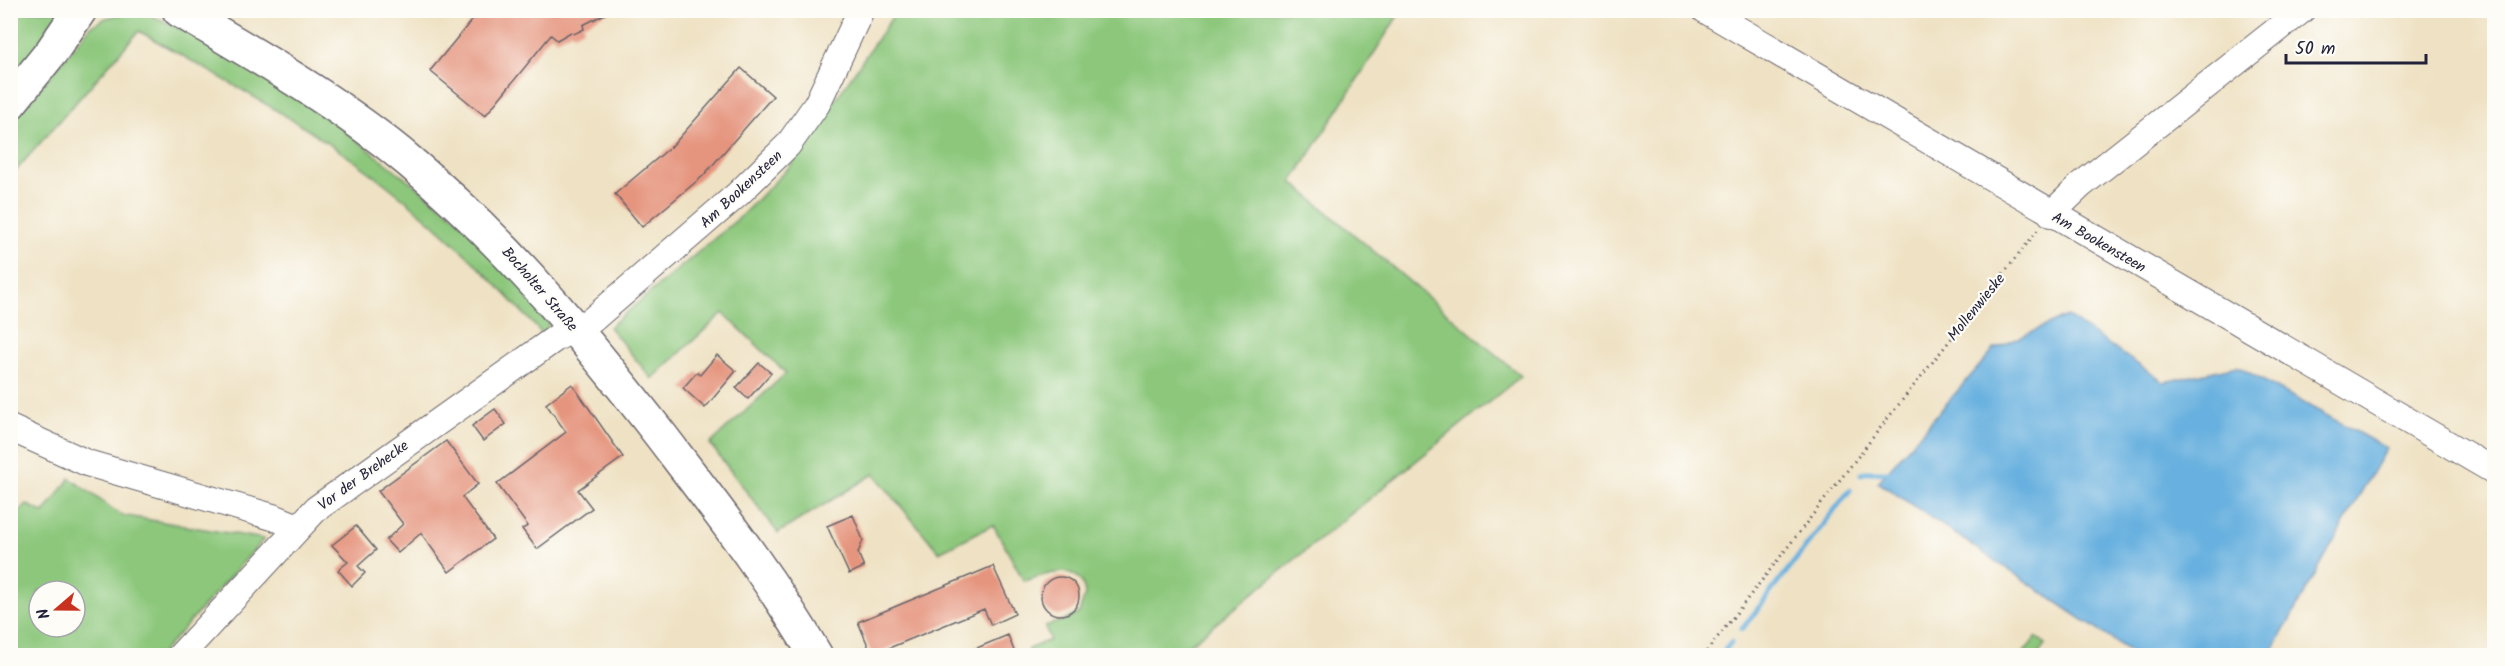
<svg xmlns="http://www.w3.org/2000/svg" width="2505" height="666" font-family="Kalam,sans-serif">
<rect width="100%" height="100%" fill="#fdfcf7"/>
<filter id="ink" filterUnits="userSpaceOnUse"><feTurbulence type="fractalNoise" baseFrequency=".0167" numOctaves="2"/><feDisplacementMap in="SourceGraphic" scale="12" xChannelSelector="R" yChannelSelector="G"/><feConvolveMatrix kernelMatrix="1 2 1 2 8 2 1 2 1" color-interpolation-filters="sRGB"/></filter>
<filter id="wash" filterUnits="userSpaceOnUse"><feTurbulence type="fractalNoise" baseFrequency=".008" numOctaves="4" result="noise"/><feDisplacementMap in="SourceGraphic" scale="24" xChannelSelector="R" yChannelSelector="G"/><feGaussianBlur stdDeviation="1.35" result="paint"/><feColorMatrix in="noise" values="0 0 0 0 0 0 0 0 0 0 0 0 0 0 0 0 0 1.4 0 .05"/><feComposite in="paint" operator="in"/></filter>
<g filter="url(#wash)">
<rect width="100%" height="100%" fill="#efe2c4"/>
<!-- green -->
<path fill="#8cc77b" stroke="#57745b" stroke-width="1.5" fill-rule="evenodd" d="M897,10L1401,11L1292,182L1521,376L1177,655H1030L1028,649L1050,640L1045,626L1068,619L1079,613L1085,595C1082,559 1046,575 1024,581L993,525L939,552L874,474L778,533L710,444L786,373L723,313L652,379L609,327L740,217L790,166Z
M19,11H60L11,86V40L15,32Z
M132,12H145L214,45L305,100L457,218L547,314L549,324L544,336C487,272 427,213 357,163C288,114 212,73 139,31L11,176V123L91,26L106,18Z
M70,478L121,515L264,539L160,655H11V522L26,504L44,513ZM39,591H75V627H39Z
M2036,637L2046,644L2038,655H2022Z"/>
<!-- water -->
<path fill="#67b0df" stroke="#44698d" stroke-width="1.5" d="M2067,316L2164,382L2237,366L2386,448L2270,655H2135L1878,482L1994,349Z"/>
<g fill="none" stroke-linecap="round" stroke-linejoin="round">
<!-- stream -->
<path stroke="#67b0df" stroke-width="5" d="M1862,474L1864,472H1892
M1742,629L1850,490
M1721,656L1731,642"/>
</g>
<g id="blocks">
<!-- building -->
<path fill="#e5947e" d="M480,10H613L583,25L584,29L574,34L571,32L557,40L551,35L485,116L430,71Z
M741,68L773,96L703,176L642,227L615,194L673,145Z
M717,355L736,371L705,408L683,388L697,372L700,375Z
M759,363L771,373L748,399L736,388Z
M572,384L623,457L578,490L592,508L537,549L522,529L528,526L497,484L566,432L546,404Z
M495,409L506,424L483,441L472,426Z
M446,441L478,484L462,497L493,539L449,572L421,533L398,553L386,540L403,524L378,491Z
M853,515L863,540L858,553L864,567L849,574L827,526Z
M356,526L376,550L358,566L365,573L352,586L338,570L348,562L332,545Z
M993,566L1015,614L991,625L984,609L872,655L858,622Z
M1041 596a19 19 0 1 1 38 0a19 19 0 1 1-38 0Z
M1008,635L1016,656H960V655Z"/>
</g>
</g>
<g filter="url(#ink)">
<use href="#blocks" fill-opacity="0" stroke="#6a656b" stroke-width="1.5"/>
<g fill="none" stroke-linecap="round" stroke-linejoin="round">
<defs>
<path id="minor" d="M1705,10L2494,471
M2051,214L2081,185L2302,10
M10,428L87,463L276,518L298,527
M180,656L316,509L556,338L592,320L607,307L738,194L788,145L817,104L861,10"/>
<path id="major" d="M179,10C258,57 339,102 410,162C506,242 585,338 662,437C716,508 771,578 816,656
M10,103L52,51L80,10"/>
</defs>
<!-- minor casing -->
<use href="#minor" stroke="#6a656b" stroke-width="28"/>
<!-- major casing -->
<use href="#major" stroke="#6a656b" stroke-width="36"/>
<!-- path -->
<path stroke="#6a656b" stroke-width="3" stroke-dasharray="1.5 4.5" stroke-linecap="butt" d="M1703,656L1888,418L2038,230"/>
<!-- minor -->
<use href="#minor" stroke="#fff" stroke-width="26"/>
<!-- major -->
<use href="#major" stroke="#fff" stroke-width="33"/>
</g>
</g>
<g text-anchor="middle" stroke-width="4.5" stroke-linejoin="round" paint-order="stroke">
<!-- street labels -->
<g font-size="15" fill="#22223b" stroke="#fdfcf7">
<text transform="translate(741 189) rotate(-43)" y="5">Am Bookensteen</text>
<text transform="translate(2099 242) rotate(30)" y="5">Am Bookensteen</text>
<text transform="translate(540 289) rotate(49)" y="5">Bocholter Straße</text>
<text transform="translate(1976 307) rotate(-51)" y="5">Mollenwieske</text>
<text transform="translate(363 475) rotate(-36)" y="5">Vor der Brehecke</text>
</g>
</g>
<!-- margin -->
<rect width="2505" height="666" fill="none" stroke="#fdfcf7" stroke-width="36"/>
<!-- north arrow -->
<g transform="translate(57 609) rotate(250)"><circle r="28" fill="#fdfcf7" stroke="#a5a5ac" stroke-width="1.5"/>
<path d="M0-4.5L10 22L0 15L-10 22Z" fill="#c8321e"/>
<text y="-9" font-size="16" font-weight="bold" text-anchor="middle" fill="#22223b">N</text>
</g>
<!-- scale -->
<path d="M2286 54v9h140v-9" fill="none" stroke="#22223b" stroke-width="3"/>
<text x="2295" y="54" font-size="18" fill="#22223b" stroke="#fdfcf7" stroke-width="4.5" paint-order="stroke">50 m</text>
</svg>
